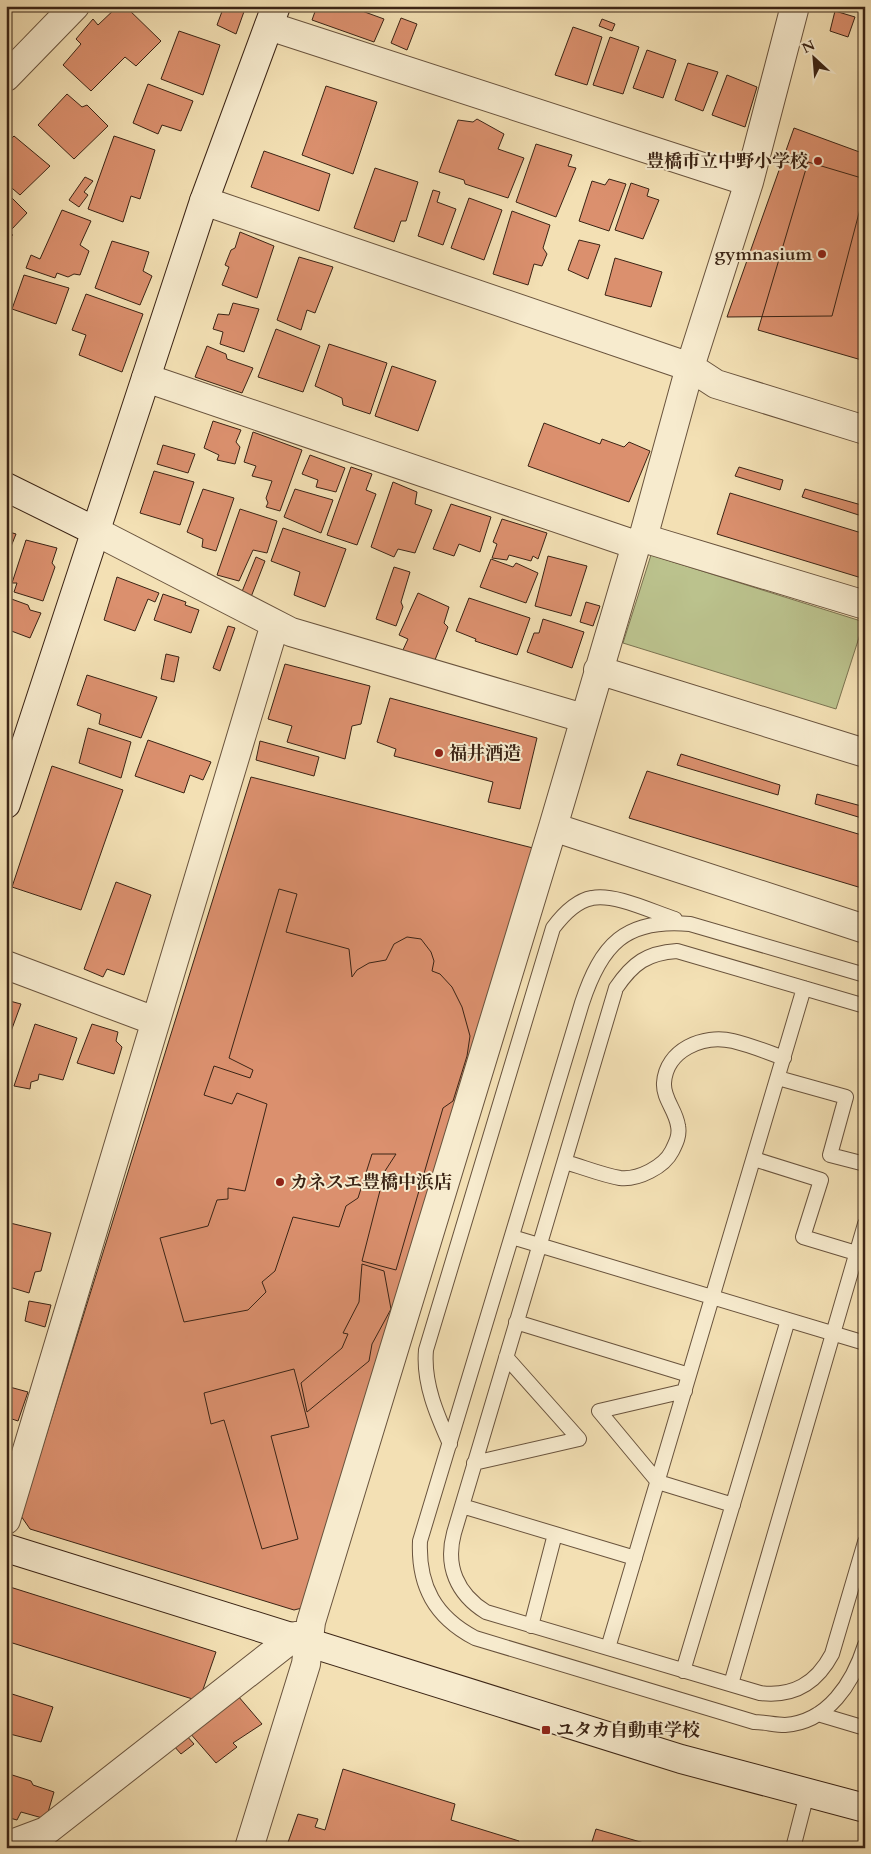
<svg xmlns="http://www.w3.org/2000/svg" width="871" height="1854" font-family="Cardo,'Noto Serif JP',serif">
<rect width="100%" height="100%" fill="#f3e0b4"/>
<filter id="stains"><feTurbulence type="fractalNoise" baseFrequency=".004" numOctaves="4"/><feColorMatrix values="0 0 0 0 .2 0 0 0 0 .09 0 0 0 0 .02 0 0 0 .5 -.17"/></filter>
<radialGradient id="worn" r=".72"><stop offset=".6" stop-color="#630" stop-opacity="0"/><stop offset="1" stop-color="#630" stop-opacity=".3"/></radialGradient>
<!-- green -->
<path fill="#bbc28d" stroke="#7b7351" d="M651,555L864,622L836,709L623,643Z"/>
<!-- building -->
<path fill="#db906e" stroke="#3b2415" d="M118,6H125L161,41L136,66L125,57L91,91L63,65L81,44L76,39L93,19L98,25Z
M224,6H246L236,34L217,25Z
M317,6H364L362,11L384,19L374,42L312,20Z
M543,6H559L557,11Z
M835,11L855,17L848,37L830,31Z
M401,18L417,24L407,50L391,43Z
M602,19L615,24L612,31L599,26Z
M573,27L602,37L587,85L555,75Z
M179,31L220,45L203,95L161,79Z
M610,37L639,47L623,94L593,85Z
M647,50L676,60L663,98L633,88Z
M688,63L718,72L703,111L675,100Z
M727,75L757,87L745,127L712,115Z
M148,84L193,101L181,131L162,125L158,134L133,123Z
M326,86L377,102L353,174L302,155Z
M67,94L82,107L87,105L108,126L74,159L38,125Z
M477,119L504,134L498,149L524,158L508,198L465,184L464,180L439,172L458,120L473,122Z
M794,128L865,154V190L832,316L727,317Z
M14,136L50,166L20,195L6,183V144Z
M114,136L155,150L140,199L131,196L123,222L88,209Z
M536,144L572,155L568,166L576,168L556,217L516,202Z
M264,151L330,174L319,211L251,187Z
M808,162L865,179V361L758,330Z
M375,168L418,182L406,221H401L394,242L354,228Z
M85,177L93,181L84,192L88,195L79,207L69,200Z
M609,179L626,184L609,231L579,221L592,181L605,185Z
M631,183L649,189L647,196L659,200L643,239L615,230Z
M433,190L440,192L437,202L456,209L443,245L418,236Z
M6,192L27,213L12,229L6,224Z
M469,198L502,210L484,260L451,248Z
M62,210L91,221L80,245L89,251L80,275L74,274L68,277L57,273L55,278L26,268L31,255L40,259Z
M512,211L550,225L543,248L547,254L542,266L534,264L528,285L493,274Z
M6,229L13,235L6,242Z
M240,232L274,246L257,298L222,285L229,267L225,265L231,250L235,248Z
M579,240L600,245L588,279L568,270Z
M112,241L149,252L143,271L152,276L140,305L95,288Z
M299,257L333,267L315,313L307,310L301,330L277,320Z
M615,258L662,272L651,307L605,295Z
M24,275L69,288L56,324L12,309Z
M86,294L143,314L122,372L79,355L86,335L72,330Z
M233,303L259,309L244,352L220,344L223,332L213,329L218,314L229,315Z
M276,329L320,346L303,392L258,377Z
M329,344L387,363L370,414L343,405L342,398L315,386Z
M207,346L226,354L227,359L253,368L242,393L195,377Z
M392,366L436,381L418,431L375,416Z
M213,421L241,430L236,442L240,447L235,464L217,460L219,455L204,448Z
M544,423L600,444L602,439L624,447L629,442L650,451L629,502L528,466Z
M253,432L302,450L280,511L266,507L268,503L266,498L272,481L252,476L256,466L244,462Z
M163,445L195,454L188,473L157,464Z
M310,455L345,468L336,492L316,487L318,480L302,474Z
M351,467L372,474L366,490L376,494L357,545L327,535Z
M739,467L783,480L780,490L735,476Z
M154,471L194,482L180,525L140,513Z
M393,482L417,492L415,504L432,510L415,553L398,549L394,557L371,547Z
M203,489L234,498L216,551L202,547L203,539L187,532Z
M295,489L333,500L321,533L284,517Z
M805,489L865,506V517L802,497Z
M730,493L865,534V579L717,534Z
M451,504L491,517L480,552L459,544L454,556L433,549Z
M240,509L277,521L267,553L253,550L239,581L217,575Z
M502,519L547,533L538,559L533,556L531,561L509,555L507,560L492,558L497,544L493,542Z
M283,528L346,549L325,607L294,595L300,572L271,561Z
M6,531L16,534L6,559Z
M26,540L57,548L52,563L55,567L43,601L14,592L17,583H12Z
M548,556L587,566L571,616L535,606Z
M256,557L265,561L251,597L241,594Z
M491,559L513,567L516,563L538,573L526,603L480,587Z
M394,567L410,572L401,602L403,607L396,626L376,619Z
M117,577L159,593L155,602L148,599L135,631L104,620Z
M418,593L449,607L444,623L448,627L433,665L402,652L408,639L399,635Z
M163,594L186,602L185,605L199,610L191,633L154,620Z
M6,597L28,605L30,610L41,613L30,638L6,629Z
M469,598L530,618L517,655L475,641L476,639L456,631Z
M586,602L600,606L593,626L580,622Z
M543,619L584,632L572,668L527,652L534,633H539Z
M228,626L235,628L220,671L213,668Z
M166,654L179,657L174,682L161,679Z
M285,664L370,686L361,724L352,726L345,759L287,742L292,726L268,719Z
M87,675L157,697L141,738L99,724L101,714L77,705Z
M390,698L537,738L520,809L488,802L493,782L394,756L396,749L377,742Z
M88,728L131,742L121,778L79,763Z
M148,740L211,762L203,780L190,775L184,793L135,776Z
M260,741L319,757L314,776L256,760Z
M681,754L780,785L778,795L677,765Z
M52,766L123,790L81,910L12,887Z
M647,771L865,836V889L629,818Z
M251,777L537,849L306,1607L294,1610L30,1529L21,1516Z
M817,794L865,807V819L815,804Z
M116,882L151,895L124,975L107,969L103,977L84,969Z
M279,889L297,894L286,932L349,949L352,977L357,970L369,963L386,960L394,944L407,937L421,939L431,952L434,961L432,971L440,974L452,987L462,1007L470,1036L467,1056L453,1101L443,1108L396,1270L362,1261L385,1171L396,1154H372L358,1198L346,1206L339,1227L293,1217L275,1271L262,1282L266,1292L248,1310L184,1322L160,1238L208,1226L217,1200L228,1199V1188L245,1191L267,1104L237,1093L232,1104L204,1095L214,1066L250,1078L253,1070L229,1058Z
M6,1000L21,1004L6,1045Z
M35,1024L77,1038L63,1080L39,1074L38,1080L31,1082L30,1089L14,1086Z
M92,1024L118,1032L116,1041L122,1047L114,1074L77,1063Z
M6,1222L51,1233L41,1271L35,1272L29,1293L6,1286Z
M362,1264L384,1271L391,1309L372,1344L369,1361L307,1412L301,1383L342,1348L348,1334L343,1333L359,1302Z
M29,1301L51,1305L45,1327L25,1321Z
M294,1369L309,1427L271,1436L298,1539L262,1549L224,1420L211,1424L204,1393Z
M6,1386L28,1392L18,1421L6,1417Z
M10,1587L216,1652L199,1701L6,1641V1599Z
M12,1694L53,1707L41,1742L6,1733V1698L9,1699Z
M238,1696L262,1724L233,1743L237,1747L216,1763L189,1732Z
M186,1735L194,1744L181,1754L173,1745Z
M343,1769L455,1804L451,1820L519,1841L517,1848H286L298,1814L318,1819L315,1827L325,1830Z
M6,1773L31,1781L33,1785L54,1792L46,1819L21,1812L17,1820L6,1817Z
M596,1829L661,1848H590Z"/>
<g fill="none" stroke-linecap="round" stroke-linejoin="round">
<defs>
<path id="lane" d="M865,975L690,924C625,918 601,945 582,1003L420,1541C418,1586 435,1617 475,1638L754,1722C764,1722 775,1725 785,1725C828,1722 853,1683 865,1645
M865,1006L677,951C647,953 633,963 616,988L454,1533C445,1566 457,1594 486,1612L760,1693C793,1697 816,1684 832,1654L865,1542
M778,1078L846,1097L830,1155L865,1164
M754,1159L821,1180L803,1237L856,1253
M565,1162C583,1167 602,1175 620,1178C638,1180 664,1167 672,1151C676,1143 680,1135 678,1126C676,1110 663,1099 664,1083C666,1050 703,1034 733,1041C750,1045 767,1052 784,1058
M512,1237L865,1343
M516,1322L689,1375
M685,1391L599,1411L658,1482L733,1505
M450,1444C437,1415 423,1383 426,1350L553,928C562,916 575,901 592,898C614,893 653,912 675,919
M474,1463L579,1439L506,1357
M462,1506L635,1558
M531,1626L555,1534
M608,1648L804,988
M683,1671L788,1320
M731,1684L865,1224
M818,1714L865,1728
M793,1848L807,1794"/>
<path id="street" d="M269,26L749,182
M6,77L75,6
M204,201L690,367L716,384L865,430
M146,378L636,545
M95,531L291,632L583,718
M643,538L865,605
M598,670L865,753
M553,827L865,929
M6,965L155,1021
M6,1520L275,624
M6,1846L46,1831L295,1636
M249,1848L306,1664L311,1622L553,827L636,545L643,538L690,367L749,182L795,6"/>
<path id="secondary" d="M6,487L95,531
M6,804L204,201L276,6
M6,1548L681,1759L865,1808"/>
</defs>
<!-- lane casing -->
<use href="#lane" stroke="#69533d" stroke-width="16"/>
<!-- street casing -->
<use href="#street" stroke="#69533d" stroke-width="30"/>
<!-- secondary casing -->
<use href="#secondary" stroke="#3b2415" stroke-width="30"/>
<!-- lane -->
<use href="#lane" stroke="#f7ebce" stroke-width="14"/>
<!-- street -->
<use href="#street" stroke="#f7ebce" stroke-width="28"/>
<!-- secondary -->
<use href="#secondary" stroke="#f7ebce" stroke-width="28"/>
</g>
<!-- markers -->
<g fill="#8f2418" stroke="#f7ebce" stroke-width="2">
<circle cx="818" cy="161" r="5"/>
<circle cx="822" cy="254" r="5"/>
<circle cx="439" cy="753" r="5"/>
<circle cx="280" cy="1182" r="5"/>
<rect x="541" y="1725" width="10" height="10" rx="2.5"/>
</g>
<g text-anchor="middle" stroke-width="4" stroke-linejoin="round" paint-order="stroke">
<!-- poi labels -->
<g font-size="18" font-weight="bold" fill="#3b2415" stroke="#f7ebce" text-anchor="start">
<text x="808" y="167" text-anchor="end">豊橋市立中野小学校</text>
<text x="812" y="260" text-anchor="end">gymnasium</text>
<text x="449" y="759">福井酒造</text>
<text x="290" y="1188">カネスエ豊橋中浜店</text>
<text x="556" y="1736">ユタカ自動車学校</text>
</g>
</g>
<!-- margin -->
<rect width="871" height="1854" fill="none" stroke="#f3e0b4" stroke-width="25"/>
<rect x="8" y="8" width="856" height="1839" fill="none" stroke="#3b2415" stroke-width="2.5"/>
<rect x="12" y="12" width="846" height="1829" fill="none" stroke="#3b2415"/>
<!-- north arrow -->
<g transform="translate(814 58) rotate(334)" stroke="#f7ebce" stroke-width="4" paint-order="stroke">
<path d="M0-4L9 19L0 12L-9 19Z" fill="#3b2415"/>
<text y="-8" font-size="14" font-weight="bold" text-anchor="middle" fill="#3b2415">N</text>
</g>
<rect width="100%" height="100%" filter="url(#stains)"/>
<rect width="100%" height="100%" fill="url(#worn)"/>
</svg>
